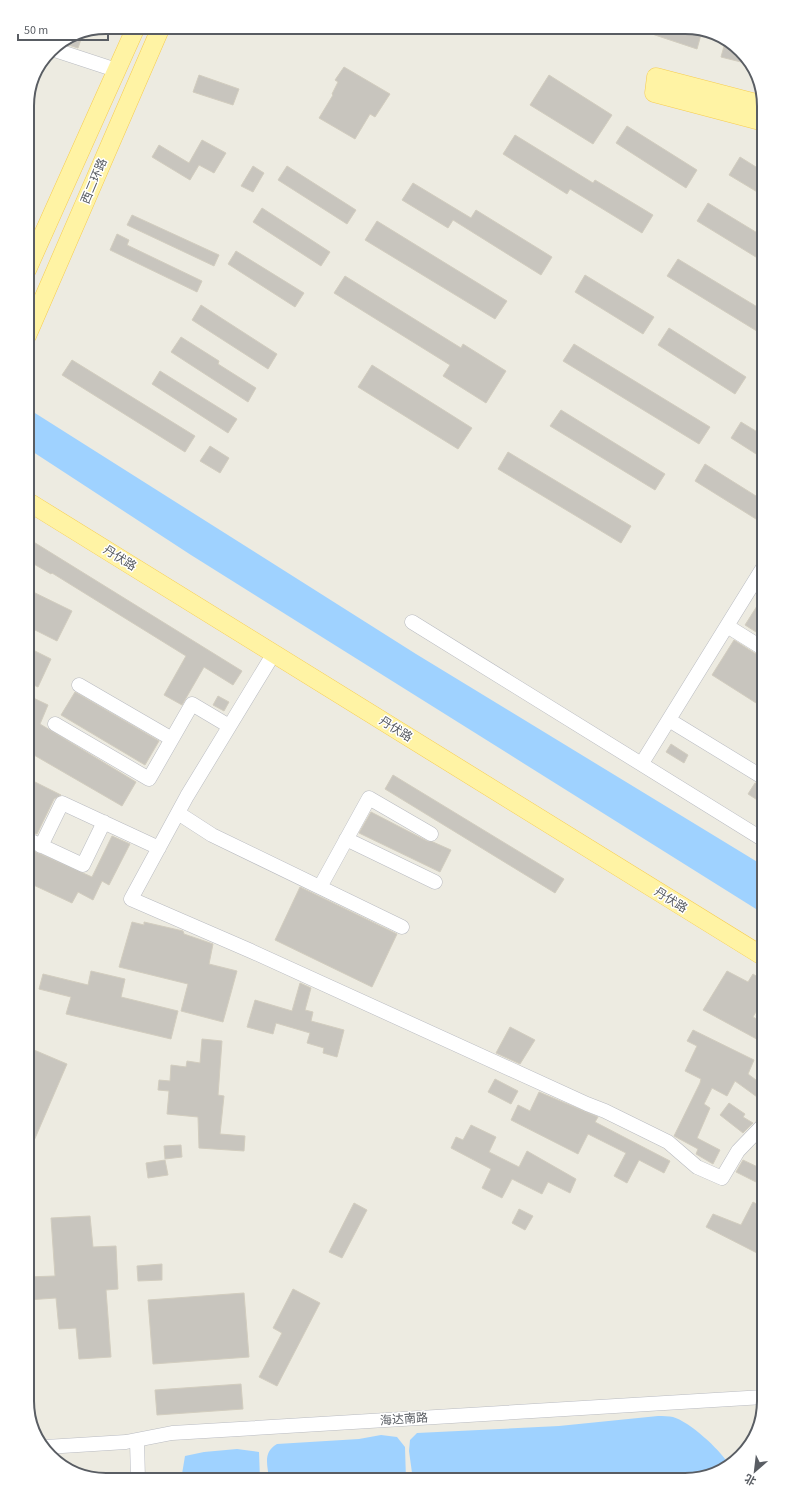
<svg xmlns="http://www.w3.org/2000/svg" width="791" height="1507" font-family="'Source Sans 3','Noto Sans SC',sans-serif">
<rect width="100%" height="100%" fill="#edebe1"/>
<!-- water -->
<path fill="#9fd2ff" d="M27,408L416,654L764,866V914L191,555L27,448Z
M658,1416C663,1416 669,1416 673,1417C690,1422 719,1449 728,1463L715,1474L685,1480H413L409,1451L410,1440L417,1433L559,1426Z
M381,1435L397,1437L405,1447L406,1480H269C268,1465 262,1453 277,1444L359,1439Z
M237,1449L259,1452L260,1480H181L185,1456L204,1452Z"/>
<!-- building -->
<path fill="#c8c5be" stroke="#d2cdbf" d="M637,27H690L702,31L697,49L637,29Z
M84,31L78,48L62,43L76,33Z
M726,39L729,40L749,64L721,57Z
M344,67L390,94L375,117L370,114L355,139L319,118L333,95L332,94L338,82L335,80Z
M199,75L239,89L233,105L193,92Z
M549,75L612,115L593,144L530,105Z
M627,126L697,170L686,188L616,143Z
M515,135L593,183L595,180L653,215L642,233L570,189L567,194L503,154Z
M202,140L226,153L214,173L199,165L190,180L152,157L159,145L189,163Z
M740,157L764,172V196L729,175Z
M253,166L264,173L253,192L241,186Z
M287,166L356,210L347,224L278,180Z
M413,183L471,218L476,210L552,257L541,275L453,220L448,228L402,200Z
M708,203L764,237V262L697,221Z
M262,208L330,252L321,266L253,222Z
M132,215L219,255L214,266L127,225Z
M377,221L507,301L495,319L365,240Z
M117,234L129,240L127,245L202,281L197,292L110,250Z
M236,251L304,293L295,307L228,264Z
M678,259L764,311V327L760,333L667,276Z
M585,275L654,317L643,334L575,292Z
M345,276L461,348L463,344L506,371L486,403L443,376L450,365L334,293Z
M201,305L277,354L268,369L192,320Z
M669,328L746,377L735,394L658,345Z
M181,337L219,361L218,364L256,388L248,402L171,352Z
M574,344L710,427L699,444L563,361Z
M72,360L195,436L185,452L62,375Z
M372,365L472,428L458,449L358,387Z
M160,371L237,419L228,433L152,384Z
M561,410L665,474L655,490L550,426Z
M741,422L764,436V459L731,438Z
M210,446L229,458L220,473L200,461Z
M508,452L631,526L621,543L498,469Z
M705,464L764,501V524L695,481Z
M32,541L242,671L233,685L204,667L182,705L164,695L186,656L52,573L51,574L27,560V548Z
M27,589L72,611L57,641L27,626Z
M764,595V637L745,625Z
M734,640L764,659V708L712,675Z
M27,647L51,659L38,687L27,682Z
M75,692L159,741L145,765L61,715Z
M27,695L48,705L40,724L136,782L122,806L27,751Z
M218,696L229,702L224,711L213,705Z
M671,744L688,755L684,763L666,752Z
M393,775L564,879L555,893L385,789Z
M27,778L61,795L54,799L37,834L27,831Z
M755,783L764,786V793L759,801L748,794Z
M371,812L427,841L433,842L451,850L440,872L359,833Z
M112,836L130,844L109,885L102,881L93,900L78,892L72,903L27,882V848L92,877Z
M300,887L397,934L372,987L275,940Z
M132,922L144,925V922L183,931L184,934L213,944L209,964L237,971L223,1022L181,1011L188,984L119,967Z
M91,971L125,979L121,997L178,1011L171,1039L66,1014L71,997L39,989L43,974L88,985Z
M727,971L748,982L753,974L764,981V998L753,1017L764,1023V1043L703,1010Z
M300,983L311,988L305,1010L313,1012L311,1021L344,1030L337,1057L323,1053L324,1048L307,1043L310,1033L276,1023L273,1034L247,1027L255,1000L292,1011Z
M510,1027L535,1040L520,1064L496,1053Z
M693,1030L754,1060L748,1074L764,1086V1102L735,1081L727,1096L712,1088L704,1104L710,1108L697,1138L720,1150L713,1164L696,1154L698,1149L674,1136L700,1083L701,1079L685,1071L697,1046L687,1041Z
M202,1039L222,1041L218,1095L224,1096L220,1134L245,1136L244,1151L199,1148L198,1117L167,1114L169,1091L158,1090L159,1080L170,1081L171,1065L186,1067L187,1061L200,1063Z
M27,1047L67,1064L27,1157Z
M495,1079L518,1091L511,1104L488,1092Z
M539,1092L598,1117L595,1122L670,1161L664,1173L639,1160L627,1183L614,1176L626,1153L588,1134L578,1154L511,1120L518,1105L530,1111Z
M729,1103L745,1114L743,1117L753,1123L743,1133L720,1115Z
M471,1125L496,1137L489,1152L519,1167L527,1151L576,1179L570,1193L548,1182L542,1194L512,1179L502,1198L482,1188L491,1169L451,1148L456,1137L463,1140Z
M181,1145L182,1157L165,1159L164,1146Z
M165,1160L168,1175L148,1178L146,1163Z
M743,1160L764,1170V1186L736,1172Z
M753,1202L764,1208V1249L761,1255L706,1227L713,1214L741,1225Z
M354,1203L367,1210L342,1258L329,1252Z
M519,1209L533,1216L525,1230L512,1223Z
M90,1216L93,1247L116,1246L118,1289L106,1290L111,1357L79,1359L76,1328L59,1329L56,1298L27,1300V1277L55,1276L51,1218Z
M162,1264V1280L138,1281L137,1266Z
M293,1289L320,1303L277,1386L259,1377L282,1333L273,1328Z
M244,1293L249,1357L153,1364L148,1300Z
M241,1384L243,1409L157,1415L155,1390Z"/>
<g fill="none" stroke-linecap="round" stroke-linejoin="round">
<defs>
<path id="minor" d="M52,49L116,70
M412,622L764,840
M727,626L764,649
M274,653L187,796L131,899L251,951L587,1104L605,1111L668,1142L697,1167L722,1178L738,1151L764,1124
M79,685L172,739
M669,720L764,778
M55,724L149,779L192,704L229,726
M642,763L764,566
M178,813L212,835L402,927
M27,839L83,865L104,822
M346,839L435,882
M41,846L62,803L159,848
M320,887L369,798L431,834
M137,1440L138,1480
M46,1447L126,1442L172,1433L764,1397"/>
<path id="major" d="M764,105L656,77L654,93L764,122
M27,270L136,27
M27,336L161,27
M27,501L764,957"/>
</defs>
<!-- minor casing -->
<use href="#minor" stroke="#b9bbc1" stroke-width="15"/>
<!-- major casing -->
<use href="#major" stroke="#f7cd50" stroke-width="19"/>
<!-- minor -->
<use href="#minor" stroke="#fff" stroke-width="14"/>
<!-- major -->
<use href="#major" stroke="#fff3a4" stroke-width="18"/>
</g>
<g text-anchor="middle" stroke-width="3" stroke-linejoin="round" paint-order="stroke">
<!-- street labels -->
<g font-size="12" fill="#595d63" stroke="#fff">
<text transform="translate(94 181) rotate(-67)" y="4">西二环路</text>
<text transform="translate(120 558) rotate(32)" y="4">丹伏路</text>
<text transform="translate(396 729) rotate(32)" y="4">丹伏路</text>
<text transform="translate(671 900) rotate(32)" y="4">丹伏路</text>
<text transform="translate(404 1419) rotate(-4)" y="4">海达南路</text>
</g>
</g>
<!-- crop -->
<path d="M0 0H791V1507H0ZM106 34H685A72 72 0 0 1 757 106V1401A72 72 0 0 1 685 1473H106A72 72 0 0 1 34 1401V106A72 72 0 0 1 106 34Z" fill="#fff" fill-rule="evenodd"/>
<path fill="none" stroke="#595d63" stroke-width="2" d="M106 34H685A72 72 0 0 1 757 106V1401A72 72 0 0 1 685 1473H106A72 72 0 0 1 34 1401V106A72 72 0 0 1 106 34Z"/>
<!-- north arrow -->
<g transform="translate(755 1471) rotate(208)" stroke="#ffffff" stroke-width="3" paint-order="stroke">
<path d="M0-3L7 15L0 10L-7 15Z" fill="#595d63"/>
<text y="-6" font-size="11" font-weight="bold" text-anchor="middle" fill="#595d63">北</text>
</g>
<!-- scale -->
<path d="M18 34v6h90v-6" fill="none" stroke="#595d63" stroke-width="2"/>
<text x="24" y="34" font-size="12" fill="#595d63" stroke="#ffffff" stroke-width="3" paint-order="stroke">50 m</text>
</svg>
